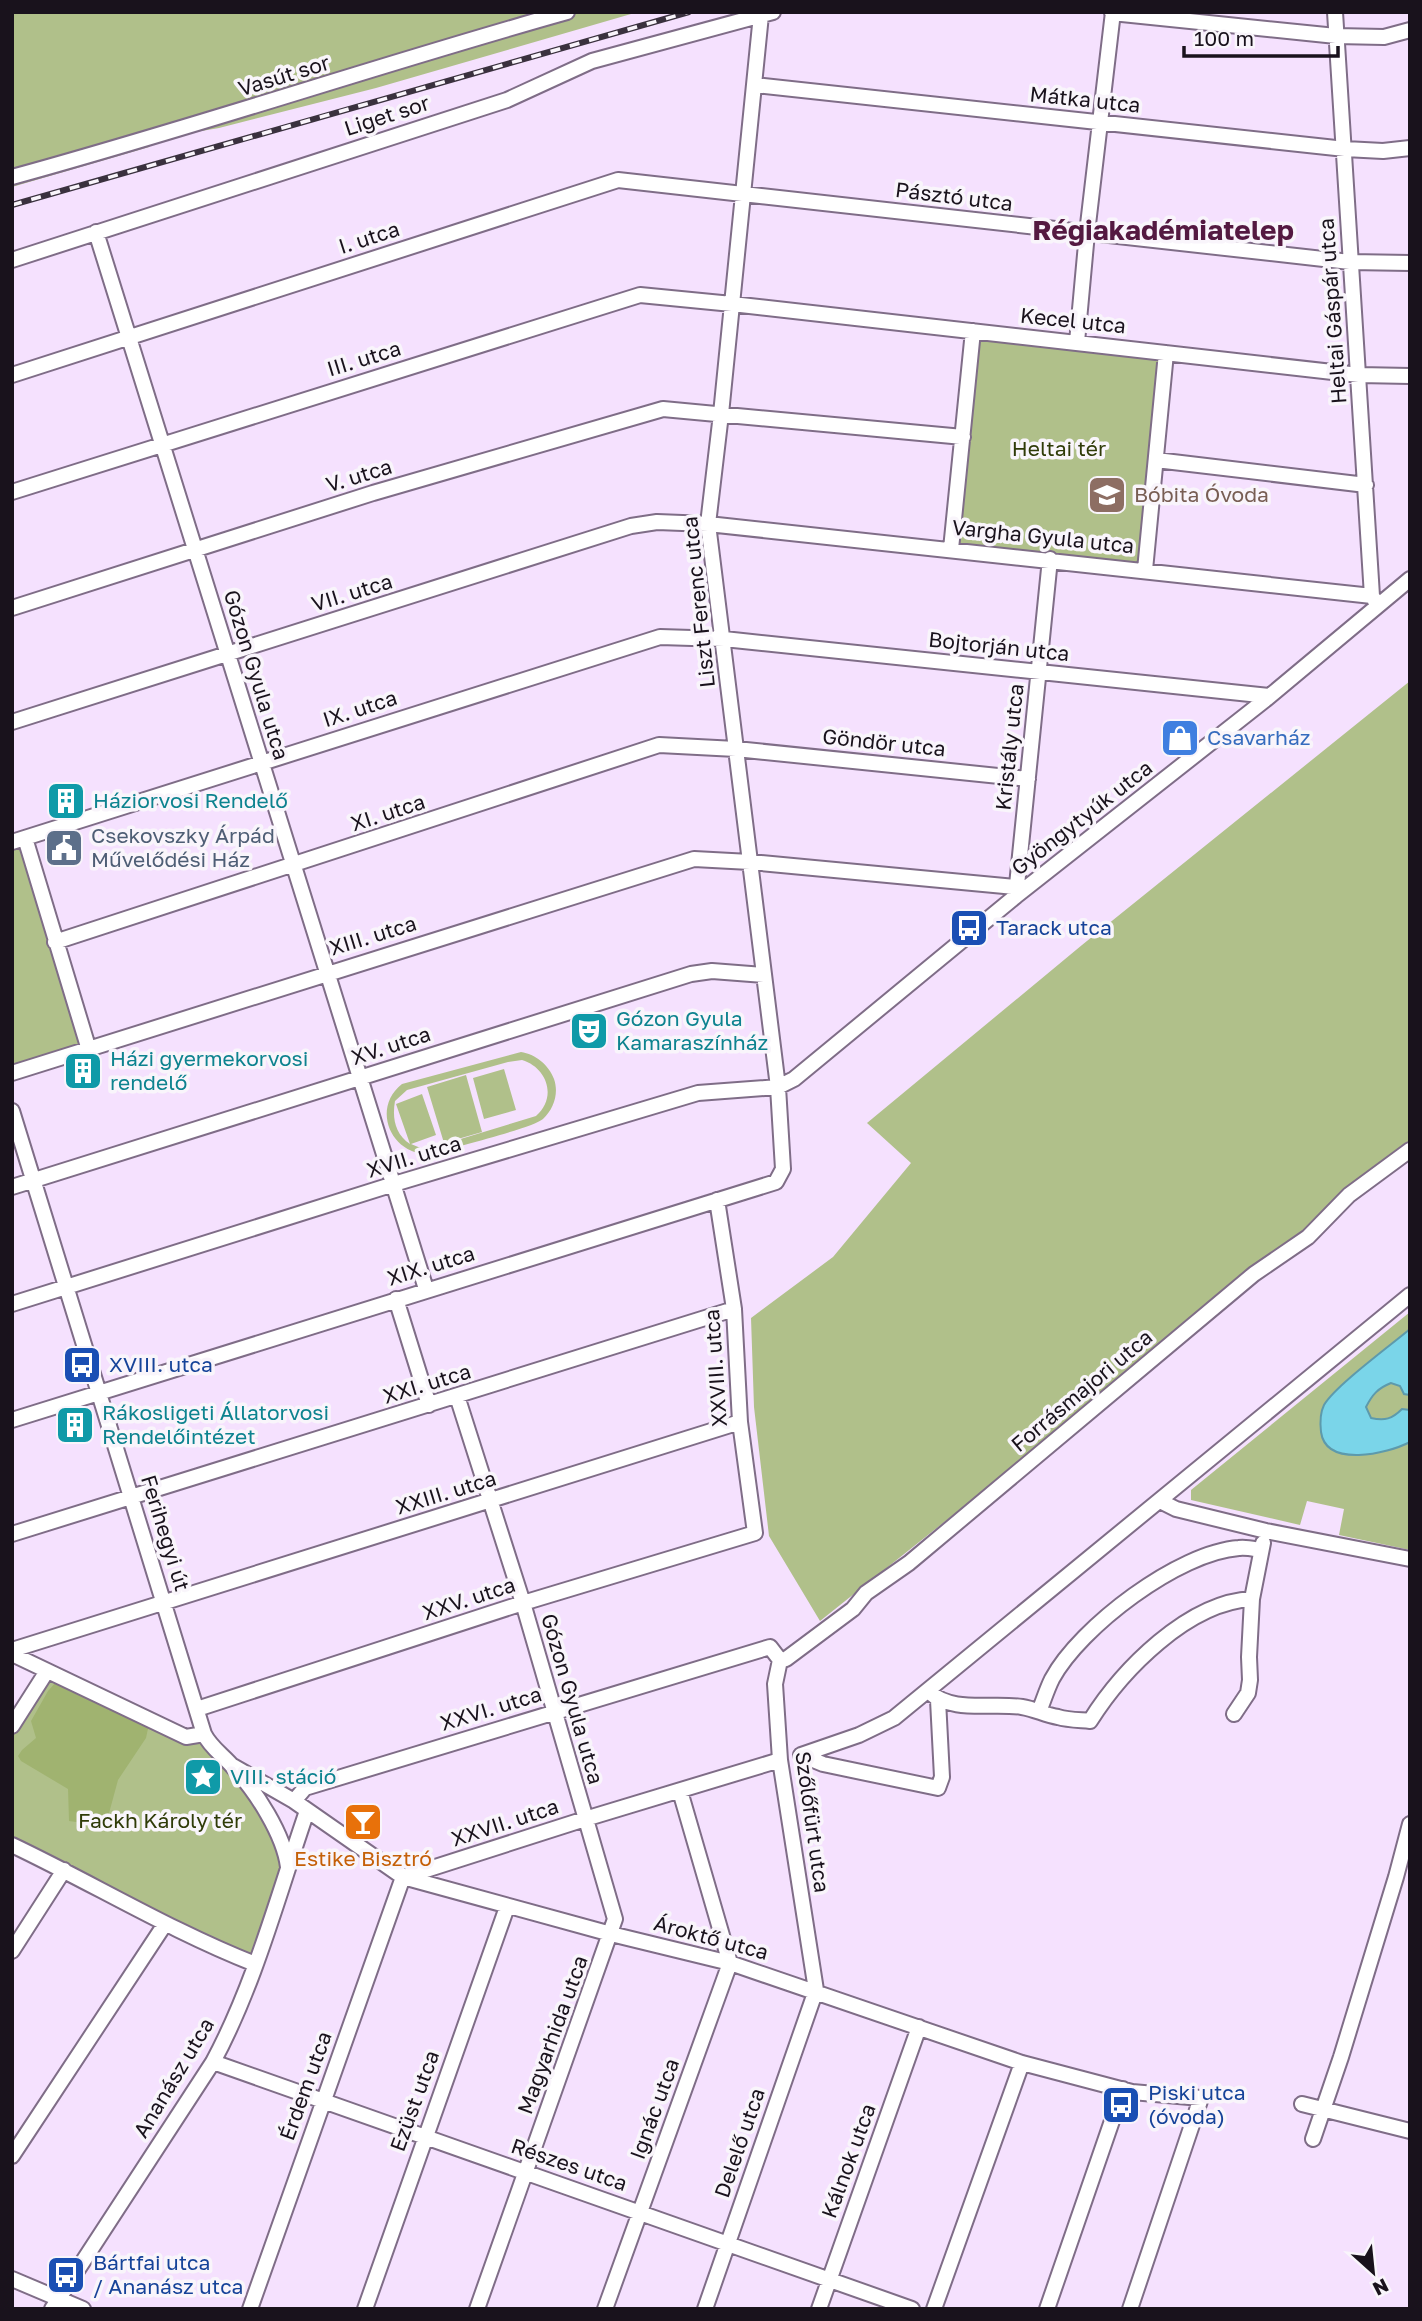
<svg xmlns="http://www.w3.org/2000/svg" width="1422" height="2321" font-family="'Golos Text',sans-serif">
<rect width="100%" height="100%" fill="#f5e1fe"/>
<!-- green -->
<path fill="#b0c08a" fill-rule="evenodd" d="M12,12H638L376,88L219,128L178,135L155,141L149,147L12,187Z
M973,331L1166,353L1145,570L951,549Z
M1410,681V1151L820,1621L769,1536L754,1407L751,1318L833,1257L911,1163L867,1123L1082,945Z
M25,838L89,1050L12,1073V842Z
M521,1052C535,1054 549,1065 554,1079C559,1093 554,1109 543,1119C533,1128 451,1148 433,1154C392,1158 370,1109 402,1084ZM522,1060C548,1068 557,1098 536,1116L431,1148L423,1149L411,1144L436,1135L422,1094L396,1104L410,1144C395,1134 392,1118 395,1101L407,1090L508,1062Z
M504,1069L516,1110L484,1119L473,1078Z
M466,1075L482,1132L444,1143L427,1087Z
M1410,1312V1550L1339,1535L1344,1509L1307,1501L1300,1525L1191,1500V1490Z
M47,1671L196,1737L233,1766L286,1854L255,1964L12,1845V1726Z"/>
<!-- forest -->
<path fill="#a0b370" d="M56,1682L149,1724L146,1738L118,1780L108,1817L90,1824L69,1821L68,1789L21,1761L18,1756L22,1750L36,1738L31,1721L48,1691Z"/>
<!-- water -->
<path fill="#7ad5e9" stroke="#5d9aac" stroke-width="2" d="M1410,1329V1395L1404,1394L1400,1386L1391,1383C1378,1388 1372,1395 1366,1407L1371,1418C1385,1421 1392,1419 1402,1409L1410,1410V1442C1387,1454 1326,1468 1321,1432C1320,1423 1320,1413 1324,1405C1335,1386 1391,1345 1410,1329Z"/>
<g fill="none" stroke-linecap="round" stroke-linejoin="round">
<defs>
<path id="minor" d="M1335,12L1372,596L1377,604
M1112,13L1336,36L1384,37L1410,30
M755,85L1345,149L1383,151L1410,148
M12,177C199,126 381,64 567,12
M96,232L426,1289
M12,260L507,100L592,61L773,12
M1077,342L1087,233L1113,12
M12,375L618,180L1350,262L1410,263
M1156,460L1366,485
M12,492L640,295L732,304L1359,375L1410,376
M951,549L973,331
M1145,570L1166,353
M12,608L373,493L663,409L963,437
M12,722L631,526L657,522L708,524L1372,596
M25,838L89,1050
M12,842L660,637L724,639L1269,696
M1016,895L1050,559
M55,942L659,745L736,749L1028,779
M12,1073L694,859L750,862L1015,887
M12,1111L204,1734C211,1748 223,1755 233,1767C256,1791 284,1835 288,1867
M12,1187L691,974L712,971L764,975
M396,1299L429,1405
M12,1304L394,1184L698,1093L778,1087L794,1079L1016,896L1265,700L1410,579
M457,1396L523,1603L615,1919L477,2309
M12,1420L776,1182L783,1169L778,1087L708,524L721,414L761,15
M1160,1501L1176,1509L1266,1531L1410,1559
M12,1534L734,1309
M12,1650L740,1422
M12,1654L186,1737L204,1734
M780,1660L786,1659L853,1609L866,1593L909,1563L1254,1274L1308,1237L1349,1195L1410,1150
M928,1691C953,1714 991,1702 1022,1707C1035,1709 1045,1715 1058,1717C1068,1720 1080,1720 1090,1721C1122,1670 1188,1602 1252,1599
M197,1709L523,1603L755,1533L740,1422L734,1309L717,1200
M1040,1709C1044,1699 1047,1689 1052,1679C1080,1627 1179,1552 1239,1548C1246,1547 1254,1549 1260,1550
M1234,1714L1248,1693L1250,1680L1249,1657L1252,1599L1263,1543
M12,1726L47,1671
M801,1755L859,1735L894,1718L1410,1295
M801,1755L823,1764L938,1788L942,1777L938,1700
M233,1766L294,1801L403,1877L611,1934L730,1963L1022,2063L1132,2092L1201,2098L1130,2309
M294,1801L305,1788L770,1647L780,1660
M12,1845C94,1884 171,1931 255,1964
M404,1877L585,1819L780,1760
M12,1951L64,1870
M213,2062L912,2309
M1302,2104L1410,2131
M1313,2139L1341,2057L1396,1877L1410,1824
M12,2156L165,1924
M12,2279L83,2309
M52,2309L213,2062C255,1984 278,1895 307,1811
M250,2309L403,1877
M365,2309L507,1907
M605,2309L730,1963L680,1791
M705,2309L816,1990L780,1760L775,1684L780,1660
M819,2309L919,2027
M934,2309L1022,2063
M1047,2309L1123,2089"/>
</defs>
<!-- minor casing -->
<use href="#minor" stroke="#7f6d87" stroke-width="18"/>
<!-- minor -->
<use href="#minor" stroke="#fff" stroke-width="14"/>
<defs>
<path id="rail" d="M12,205L689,12"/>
</defs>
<!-- rail casing -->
<use href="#rail" stroke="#3a313e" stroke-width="6"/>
<!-- rail -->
<use href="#rail" stroke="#f9f5fb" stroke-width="3.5" stroke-dasharray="10" stroke-linecap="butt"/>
</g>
<!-- icons -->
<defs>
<symbol id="school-square" viewBox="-11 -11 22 22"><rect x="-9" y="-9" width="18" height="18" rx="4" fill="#8d6e63" stroke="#f9f5fb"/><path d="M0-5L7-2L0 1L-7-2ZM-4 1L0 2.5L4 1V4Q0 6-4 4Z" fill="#fff"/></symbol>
<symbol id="shop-square" viewBox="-11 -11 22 22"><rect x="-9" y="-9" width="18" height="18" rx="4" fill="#3f7fe0" stroke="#f9f5fb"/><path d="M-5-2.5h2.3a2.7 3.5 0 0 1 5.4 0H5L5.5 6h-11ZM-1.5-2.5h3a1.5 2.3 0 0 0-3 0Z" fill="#fff"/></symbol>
<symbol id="building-square" viewBox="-11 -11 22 22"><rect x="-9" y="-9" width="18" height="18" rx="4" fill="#0f9aa8" stroke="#f9f5fb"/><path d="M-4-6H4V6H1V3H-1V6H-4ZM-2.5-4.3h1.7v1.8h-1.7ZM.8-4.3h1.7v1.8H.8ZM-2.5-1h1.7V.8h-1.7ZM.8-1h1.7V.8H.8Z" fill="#fff"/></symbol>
<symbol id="civic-square" viewBox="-11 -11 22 22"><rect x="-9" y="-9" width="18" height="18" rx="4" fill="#5c6f8a" stroke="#f9f5fb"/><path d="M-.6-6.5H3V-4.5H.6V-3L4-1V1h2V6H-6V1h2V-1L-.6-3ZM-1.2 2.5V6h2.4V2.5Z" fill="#fff"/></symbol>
<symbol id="bus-square" viewBox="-11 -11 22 22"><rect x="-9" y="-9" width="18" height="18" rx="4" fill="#1a4fb4" stroke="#f9f5fb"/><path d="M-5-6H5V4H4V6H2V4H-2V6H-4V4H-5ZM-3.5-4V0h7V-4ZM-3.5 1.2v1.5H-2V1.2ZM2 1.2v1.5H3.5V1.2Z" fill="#fff"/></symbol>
<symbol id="theatre-square" viewBox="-11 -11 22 22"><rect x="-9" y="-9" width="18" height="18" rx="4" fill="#0f9aa8" stroke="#f9f5fb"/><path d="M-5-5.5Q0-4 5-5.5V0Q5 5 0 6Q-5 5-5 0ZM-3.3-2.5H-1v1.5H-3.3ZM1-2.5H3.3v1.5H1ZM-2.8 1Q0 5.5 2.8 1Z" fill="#fff"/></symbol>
<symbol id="sight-square" viewBox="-11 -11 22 22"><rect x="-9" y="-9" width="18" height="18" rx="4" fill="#0f9aa8" stroke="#f9f5fb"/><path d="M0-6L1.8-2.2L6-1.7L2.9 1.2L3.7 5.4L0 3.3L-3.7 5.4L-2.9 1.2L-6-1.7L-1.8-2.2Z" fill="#fff"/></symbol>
<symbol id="bar-square" viewBox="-11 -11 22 22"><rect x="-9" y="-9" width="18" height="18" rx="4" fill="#e8710a" stroke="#f9f5fb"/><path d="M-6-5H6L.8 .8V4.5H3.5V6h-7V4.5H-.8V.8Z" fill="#fff"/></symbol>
</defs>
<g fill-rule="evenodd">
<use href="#school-square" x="1085" y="473" width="44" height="44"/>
<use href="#shop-square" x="1158" y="716" width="44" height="44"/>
<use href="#building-square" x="44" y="779" width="44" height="44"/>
<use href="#civic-square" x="42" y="826" width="44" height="44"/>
<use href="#bus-square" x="947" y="906" width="44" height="44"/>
<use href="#theatre-square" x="567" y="1009" width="44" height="44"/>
<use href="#building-square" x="61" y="1049" width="44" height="44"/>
<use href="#bus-square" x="60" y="1343" width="44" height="44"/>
<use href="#building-square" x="53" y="1403" width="44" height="44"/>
<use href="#sight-square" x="181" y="1755" width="44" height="44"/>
<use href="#bar-square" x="341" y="1800" width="44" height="44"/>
<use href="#bus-square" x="1099" y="2083" width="44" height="44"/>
<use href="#bus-square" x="44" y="2253" width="44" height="44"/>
</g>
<g text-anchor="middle" stroke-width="7" stroke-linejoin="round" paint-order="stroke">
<!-- street labels -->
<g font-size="21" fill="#19121c" stroke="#f9f5fb">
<text transform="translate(284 76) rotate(-17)" y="7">Vasút sor</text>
<text transform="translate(1085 100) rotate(6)" y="7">Mátka utca</text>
<text transform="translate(387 116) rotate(-18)" y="7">Liget sor</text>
<text transform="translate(954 197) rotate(7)" y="7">Pásztó utca</text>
<text transform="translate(369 238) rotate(-18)" y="7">I. utca</text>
<text transform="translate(1333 311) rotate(-94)" y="7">Heltai Gáspár utca</text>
<text transform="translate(1073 321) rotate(6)" y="7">Kecel utca</text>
<text transform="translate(364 359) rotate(-17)" y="7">III. utca</text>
<text transform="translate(359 476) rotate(-17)" y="7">V. utca</text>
<text transform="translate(1043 537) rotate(6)" y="7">Vargha Gyula utca</text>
<text transform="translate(352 593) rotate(-17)" y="7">VII. utca</text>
<text transform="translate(699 602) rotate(-96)" y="7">Liszt Ferenc utca</text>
<text transform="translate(999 647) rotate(6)" y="7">Bojtorján utca</text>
<text transform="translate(256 675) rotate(73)" y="7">Gózon Gyula utca</text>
<text transform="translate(360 709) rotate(-18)" y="7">IX. utca</text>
<text transform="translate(884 743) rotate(6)" y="7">Göndör utca</text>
<text transform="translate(1010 747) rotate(-84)" y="7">Kristály utca</text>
<text transform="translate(388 813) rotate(-18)" y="7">XI. utca</text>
<text transform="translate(1082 818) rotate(-38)" y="7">Gyöngytyúk utca</text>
<text transform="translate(373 936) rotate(-17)" y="7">XIII. utca</text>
<text transform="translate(391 1046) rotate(-18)" y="7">XV. utca</text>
<text transform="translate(414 1157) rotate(-17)" y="7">XVII. utca</text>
<text transform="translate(431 1266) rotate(-17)" y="7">XIX. utca</text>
<text transform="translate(716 1368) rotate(-94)" y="7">XXVIII. utca</text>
<text transform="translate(427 1384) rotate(-17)" y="7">XXI. utca</text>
<text transform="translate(1082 1391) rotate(-40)" y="7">Forrásmajori utca</text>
<text transform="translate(446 1493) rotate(-17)" y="7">XXIII. utca</text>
<text transform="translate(165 1533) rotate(73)" y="7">Ferihegyi út</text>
<text transform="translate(469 1599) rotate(-18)" y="7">XXV. utca</text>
<text transform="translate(572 1699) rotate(74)" y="7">Gózon Gyula utca</text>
<text transform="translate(491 1709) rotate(-17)" y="7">XXVI. utca</text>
<text transform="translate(812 1822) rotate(82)" y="7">Szőlőfürt utca</text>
<text transform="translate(505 1823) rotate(-18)" y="7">XXVII. utca</text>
<text transform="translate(711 1938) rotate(15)" y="7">Ároktő utca</text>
<text transform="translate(553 2035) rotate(-70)" y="7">Magyarhida utca</text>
<text transform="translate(174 2078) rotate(-59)" y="7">Ananász utca</text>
<text transform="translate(306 2086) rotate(-70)" y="7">Érdem utca</text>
<text transform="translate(415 2101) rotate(-70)" y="7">Ezüst utca</text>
<text transform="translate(655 2109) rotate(-70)" y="7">Ignác utca</text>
<text transform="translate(740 2143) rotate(-71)" y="7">Delelő utca</text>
<text transform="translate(849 2161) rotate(-70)" y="7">Kálnok utca</text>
<text transform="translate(569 2165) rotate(19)" y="7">Részes utca</text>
</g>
<!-- park labels -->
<g font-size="21" fill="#2f3b08" stroke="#f9f5fb">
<text x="1059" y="456">Heltai tér</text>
<text x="160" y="1828">Fackh Károly tér</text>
</g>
<!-- education labels -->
<g font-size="21" fill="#785e54" stroke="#f9f5fb" text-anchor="start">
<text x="1134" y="502">Bóbita Óvoda</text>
</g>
<!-- shop labels -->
<g font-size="21" fill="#366cbe" stroke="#f9f5fb" text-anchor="start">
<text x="1207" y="745">Csavarház</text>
</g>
<!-- culture labels -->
<g font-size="21" fill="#0d838f" stroke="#f9f5fb" text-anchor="start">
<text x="93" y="808">Háziorvosi Rendelő</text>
<text x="616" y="1026">Gózon Gyula<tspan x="616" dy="24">Kamaraszínház</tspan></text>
<text x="110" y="1066">Házi gyermekorvosi<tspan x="110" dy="24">rendelő</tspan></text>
<text x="102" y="1420">Rákosligeti Állatorvosi<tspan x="102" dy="24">Rendelőintézet</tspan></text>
<text x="230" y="1784">VIII. stáció</text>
</g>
<!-- service labels -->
<g font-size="21" fill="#4e5e75" stroke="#f9f5fb" text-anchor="start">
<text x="91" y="843">Csekovszky Árpád<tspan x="91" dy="24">Művelődési Ház</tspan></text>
</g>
<!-- transit labels -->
<g font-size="21" fill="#164399" stroke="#f9f5fb" text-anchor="start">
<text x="996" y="935">Tarack utca</text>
<text x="109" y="1372">XVIII. utca</text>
<text x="1148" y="2100">Piski utca<tspan x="1148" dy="24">(óvoda)</tspan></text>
<text x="93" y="2270">Bártfai utca<tspan x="93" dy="24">/ Ananász utca</tspan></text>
</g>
<!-- food labels -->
<g font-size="21" fill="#c56008" stroke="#f9f5fb">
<text x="363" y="1866">Estike Bisztró</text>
</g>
<!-- district labels -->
<g font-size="28" font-weight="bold" fill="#541941" stroke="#f9f5fb">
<text x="1163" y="240">Régiakadémiatelep</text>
</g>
</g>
<!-- border -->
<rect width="1422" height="2321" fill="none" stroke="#19121c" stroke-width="28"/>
<!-- north arrow -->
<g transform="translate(1373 2272) rotate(153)" stroke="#f9f5fb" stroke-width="5" paint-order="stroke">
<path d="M0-5L12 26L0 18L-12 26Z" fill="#19121c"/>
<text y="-10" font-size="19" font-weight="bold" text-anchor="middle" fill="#19121c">N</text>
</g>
<!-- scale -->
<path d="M1184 46v10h154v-10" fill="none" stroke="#19121c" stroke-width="3.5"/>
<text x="1194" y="46" font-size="21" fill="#19121c" stroke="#f9f5fb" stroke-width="5" paint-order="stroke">100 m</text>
</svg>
